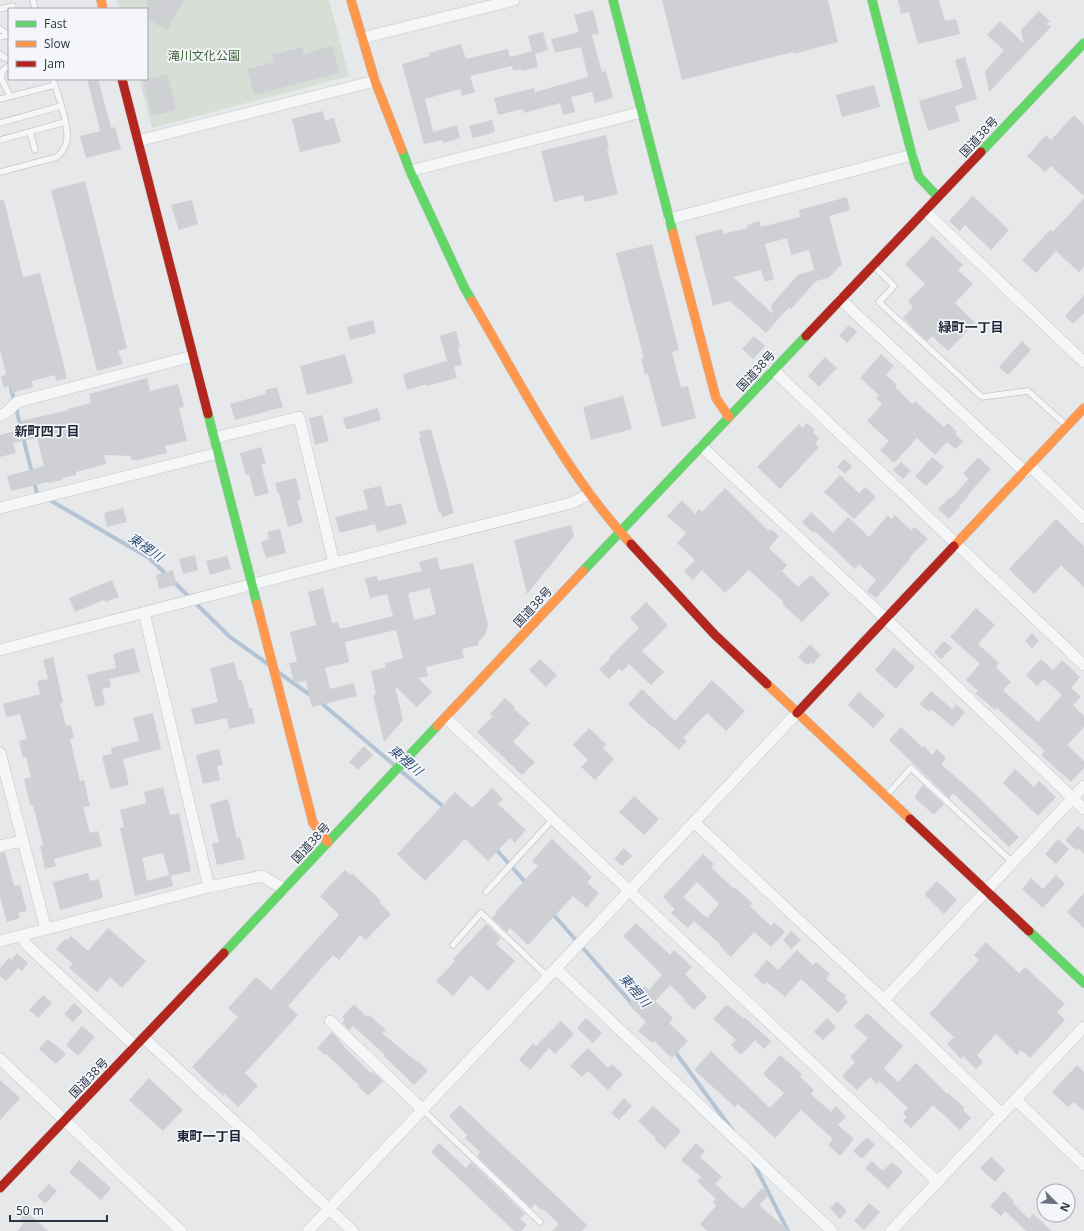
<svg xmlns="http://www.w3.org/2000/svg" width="1084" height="1231" font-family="'Open Sans','Noto Sans JP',sans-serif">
<rect width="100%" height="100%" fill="#e6e8ea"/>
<!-- green -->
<path fill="#d6ded6" d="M117,0H329L349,76L152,128L139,79H147V9H120Z"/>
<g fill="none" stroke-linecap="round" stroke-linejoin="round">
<!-- stream -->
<path stroke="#b4c4d5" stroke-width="4" d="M11,388L21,428
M23,437L32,473
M34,482L37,493L42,496
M48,499L149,558L168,576
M174,582L230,637L268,664
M278,672L313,697
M319,701L393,764
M401,771L445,808
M494,847L527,884
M552,913L634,1006
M673,1049L733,1131
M753,1162L788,1231"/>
</g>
<!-- building -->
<path fill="#ced0d3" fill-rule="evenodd" d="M147,0H184L167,30L147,19Z
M662,0H828L838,42L793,54V52L682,80Z
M898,0H939L945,21L956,19L960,34L918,44L909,12L901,14Z
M593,10L599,34L592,35L602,72L606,71L613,98L595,103L592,92L571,97L575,112L563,115L560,103L524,113L523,109L498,115L494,98L534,88L535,92L588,77L581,47L555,53L551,39L579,32L574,15Z
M1039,11L1050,21L1047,24L1051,27L989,92L985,71L1004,50L987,35L1000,21L1024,44L1021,30Z
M543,32L548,50L535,54L538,67L521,71V69L513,71L512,66L470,76L475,92L462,96L460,89L425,99L433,132L457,125L460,138L443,143V140L424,144L402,64L430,56L429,53L461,44L466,59L508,49L510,57L532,51L528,36Z
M332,46L339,73L254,95L247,69L274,62L272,55L302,47L304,54Z
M965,57L977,99L955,106L960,121L928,131L919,101L963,88L955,60Z
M167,74L176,110L152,116L143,80Z
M87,79H98L111,128L115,127L121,149L86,158L80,136L100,131Z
M874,85L880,107L842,117L836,95Z
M323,111L325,120L334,118L341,142L300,152L292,119Z
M1074,115L1084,125V196L1051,166L1045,172L1027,156L1046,135L1051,140Z
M492,120L495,132L473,138L469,126Z
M606,135L609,148L607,149L618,194L585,202L583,195L554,202L541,151Z
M85,181L127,348L118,351L123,364L97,371L51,190Z
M973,196L1009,230L991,250L965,225L960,231L949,221Z
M847,197L850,210L829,216L842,264L828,278L816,281L791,309L789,307L766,333L730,301L713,306L695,236L722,229L723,234L748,228L747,225L759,221L761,227L800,217L799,210ZM787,238L791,255L809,250L814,270L798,275L771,305L773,314L733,277L761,270L765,282L774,279L765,244Z
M1084,198V267L1079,272L1056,251L1036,273L1022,260L1050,230L1053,232Z
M0,200H4L23,277L40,273L66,374V379L56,381L55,375L32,381L33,387L12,393L10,386L4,388L1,376L6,375L0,350Z
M192,200L198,224L179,230L171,205Z
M933,236L963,265L958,270L973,284L955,303L975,323L948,351L932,336L927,341L903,318L913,307L908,301L925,284L905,264Z
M652,244L679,350L672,352L681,388L688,386L696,418L662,427L648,374H645L641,359L644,358L616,253Z
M1084,295V313L1073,324L1065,316Z
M373,320L376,333L350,340L347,327Z
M849,325L857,332L847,343L839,335Z
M456,331L460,347L458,348L462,365L454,367L457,378L427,386V384L407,390L403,374L447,361L440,336Z
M754,336L765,346L753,359L742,349Z
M1022,341L1031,350L1008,375L999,367Z
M345,354L353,383L307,395L300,366Z
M881,354L894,366L886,375L897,385L895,387L912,404L915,401L944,427L948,423L957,432L955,434L963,441L956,449L947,442L935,455L917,438L894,463L880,450L889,441L867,421L882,404L876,398L879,395L860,378Z
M825,357L837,368L819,387L808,376Z
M147,378L150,391L178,384L184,407L179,408L187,441L165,446L167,453L138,460H131V456L104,455L106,464L76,472V475L62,478L63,480L49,483L48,482L11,491L7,476L44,466L37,438L13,443L16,453L0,457V435L15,431L14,425L22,423L21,421L69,410L68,409L91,403L89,394Z
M277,387L283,407L235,420L230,404L266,394L265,390Z
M623,396L632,429L591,440L583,407Z
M378,408L381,420L350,429H346L343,418Z
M322,415L329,441L315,445L309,418Z
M807,423L815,430L813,432L819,439L815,443L819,447L780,489L757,467L799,424L803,428Z
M431,429L454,513L442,517L441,513H439L419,437H421L419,432Z
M261,447L266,463L261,465L269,493L255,497L249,474L246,475L240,453Z
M932,457L944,467L926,486L915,476Z
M978,457L991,469L967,496L968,497L959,506L960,507L949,519L938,509L950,497L951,498L969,479L963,474Z
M844,459L852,466L845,474L837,467Z
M901,462L911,471L903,479L893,470Z
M840,475L859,493L865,487L876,497L854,519L824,492Z
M296,478L301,499L297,500L303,522L288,527L279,493L278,494L275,483Z
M381,486L386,507L401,503L407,524L377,532L375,524L340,533L335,517L368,509L363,490Z
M725,488L769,531L771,529L779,536L769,548L787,565L782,571L798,587L811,575L830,594L802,622L782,604L784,602L749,570L725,593L702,570L693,580L684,571L695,560L677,543L686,533L667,516L682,500L695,514L699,509L702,512Z
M123,508L127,522L107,527L104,513Z
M811,512L833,533L848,517L869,537L888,515L891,519L895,515L911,530L915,527L928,539L909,558L910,559L876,598L867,591L876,580L859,564L855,569L815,531L813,533L802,522Z
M1056,519L1084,546V587L1061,565L1034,594L1009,569Z
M571,525L574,536L527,594L514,540Z
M280,529L286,553L266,558L261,542L269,539L267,532Z
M195,555L198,570L183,574L179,559Z
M227,556L231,569L210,575L206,561Z
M437,557L440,570L473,563L488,625L485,635L478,642L479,645L462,649L464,658L426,667L428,676L418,678L432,692L417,707L395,686L403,720L384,742L373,695L376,694L371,671L386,667L385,663L403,658L396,630L345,642L349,662L325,668L330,689L354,683L357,696L312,707L306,681L294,683L289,663L297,662L290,632L316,625L308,592L323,588L332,623L338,622L340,629L393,616L387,594L370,598L365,578L377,576L378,581L422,571L419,562ZM430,588L436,614L414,620L408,593Z
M173,570L177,585L159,589L156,575Z
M112,580L119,597L106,602L104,600L75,612L69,598Z
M646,602L668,625L642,651L664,672L651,685L629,664L622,671L619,669L609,679L599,669L610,659L609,658L639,628L630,618Z
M976,608L995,625L978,644L999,663L996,667L1011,682L1003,690L1038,722L1062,695L1044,679L1037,686L1026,675L1041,659L1053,670L1062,660L1080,677L1071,688L1081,697L1073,705L1084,716V727L1067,745L1084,761V768L1071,782L1041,755L1045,751L997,708L995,710L975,693L978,691L966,680L980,664L950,637Z
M1032,633L1039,641L1032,648L1025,641Z
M944,641L952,648L941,659L934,652Z
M810,644L821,655L813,664L811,662L807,665L798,657Z
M134,648L140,672L109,679L111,687L102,689L105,705L95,707L87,675L116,668L113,654Z
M894,648L915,667L896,689L875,670Z
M53,657L63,702L60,703L66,726L71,725L74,738L70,739L80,781L84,780L90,806L83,807L90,833L98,831L102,846L54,859L56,866L45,869L40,846L43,845L33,805H30L24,779L31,777L26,757L23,758L19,741L27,739L20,714L6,717L3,704L40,694L37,681L48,679L43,660Z
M540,659L557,675L546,687L529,670Z
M234,662L239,681L242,680L249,708H252L255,723L229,729L227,718L195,725L191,709L218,702L210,668Z
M712,680L745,711L726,731L707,713L683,738L687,741L679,750L653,726L652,727L628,704L642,689L675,721Z
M931,691L952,709L956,704L965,712L953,727L931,709L929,712L920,704Z
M859,692L885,715L873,728L848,705Z
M505,698L515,707L514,709L530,723L513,742L535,762L522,775L477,732L493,716L490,714Z
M153,713L161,749L123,759L129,785L110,789L102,756L112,754L111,748L139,741L133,718Z
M901,727L923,748L924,746L932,755L937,749L946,758L941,764L974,793L1019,837L1009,847L954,794H952L949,798L889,740Z
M589,728L606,744L603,748L614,759L595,780L581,767L588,760L573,745Z
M364,746L373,755L358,770L349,762Z
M219,749L223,765L217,766L220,780L203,784L196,755Z
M1015,769L1034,787L1039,781L1056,797L1038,816L1003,783Z
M923,785L944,804L934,815L914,797Z
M163,787L170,815L179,813L191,871L171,876L173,886L135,896L120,828L124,827L120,810L146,803L144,792ZM163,853L169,875L147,881L142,858Z
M492,788L503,799L498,804L526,830L515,843L510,838L488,861L465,839L425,881L397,854L455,792L472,808Z
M634,796L659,819L644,835L619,812Z
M228,799L237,838L240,837L245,859L217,865L212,844L219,842L210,804Z
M1078,826L1084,831V854L1078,848L1076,850L1065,840Z
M552,839L592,877L587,882L599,893L587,908L573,896L528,945L510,928L507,932L492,918L497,912L496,911L538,866L532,861Z
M1058,839L1069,849L1056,864L1045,854Z
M624,848L632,856L622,866L614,859Z
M5,852L14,886L20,885L27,911L18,913L20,918L7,922L0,897V853Z
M703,854L714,864L711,867L734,889L736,888L753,904L750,906L771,926L774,922L785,932L771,947L754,932L731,957L719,945L720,944L694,921L688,928L671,913L675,909L663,897ZM697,882L719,904L707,918L683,897Z
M345,870L351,875L352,873L380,900L379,902L391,914L366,940L360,935L339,960L333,955L288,1006L298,1015L245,1073L258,1086L238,1107L225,1094L223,1096L192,1067L238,1017L228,1008L256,977L271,990L339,915L320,896Z
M88,873L90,881L99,879L103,898L60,910L53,882Z
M1056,875L1065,884L1043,908L1022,889L1031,878L1043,889Z
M937,881L957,900L944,914L924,894Z
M1084,893V928L1067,912Z
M636,923L670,955L674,950L683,958L692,967L685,974L707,997L694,1010L683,1000L685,999L670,985L655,1001L673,1018L669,1023L688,1041L672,1058L654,1041L652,1043L638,1031L646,1022L628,1004L645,986L649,990L662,975L623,936Z
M486,924L501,938L496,944L515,961L488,991L471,975L453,996L436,981L455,961L453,959Z
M108,928L146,961L122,988L110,977L97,992L69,968L73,964L56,949L66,938L67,940L71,936L88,951Z
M791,931L801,940L791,949L783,940Z
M986,942L1019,973L1025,967L1065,1004L1057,1012L1065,1020L1030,1058L1021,1050L1017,1055L996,1034L977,1055L983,1062L976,1069L963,1056L961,1059L947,1044L954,1037L929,1014L979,960L974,955Z
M797,950L813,965L816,962L830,974L826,979L846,996L844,998L848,1002L838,1013L801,979L785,997L767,982L764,985L754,975L767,960L778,970Z
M17,953L28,963L22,971L18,968L6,981L0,976V968L9,958L11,960Z
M43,995L52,1003L38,1018L29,1010Z
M74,1003L83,1011L73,1022L64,1014Z
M354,1004L367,1017L369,1015L386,1030L382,1033L417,1062L418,1061L428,1071L414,1085L384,1056L385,1055L353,1026L349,1030L342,1023L345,1019L342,1017Z
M725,1006H729L743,1018L744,1017L771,1041L764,1049L755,1040L741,1055L731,1045L736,1040L713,1019Z
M867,1013L903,1046L884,1068L898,1082L916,1063L947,1094L948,1093L965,1108L963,1110L971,1118L960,1130L933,1105L911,1128L903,1121L907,1117L903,1113L908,1108L879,1081L877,1084L870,1077L857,1090L842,1076L855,1062L850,1057L868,1038L854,1026Z
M586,1018L602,1033L593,1043L577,1028Z
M827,1018L836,1027L823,1040L814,1032Z
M561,1021L574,1034L555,1054L549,1048L530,1070L519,1060L533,1043L536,1046Z
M82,1026L95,1037L78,1056L66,1045Z
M332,1032L340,1040L339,1041L345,1046L344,1047L371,1073L372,1071L383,1081L368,1096L358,1086L359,1085L326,1054L324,1055L317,1048Z
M48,1039L66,1054L56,1064L39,1049Z
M588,1048L608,1068L612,1064L623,1074L608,1090L588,1071L582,1077L570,1066Z
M711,1051L770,1108L784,1093L763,1074L780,1055L802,1074L800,1077L814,1090L811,1094L831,1112L836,1106L846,1117L838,1125L854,1139L840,1156L828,1145L833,1139L801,1110L775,1138L738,1104L735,1107L694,1070Z
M1077,1065L1084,1072V1111L1074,1102L1068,1107L1052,1092Z
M149,1078L183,1110L163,1131L129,1100Z
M0,1080L20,1098L0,1120Z
M624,1098L632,1106L619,1120L611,1113Z
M460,1105L587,1225L582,1231H552L559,1224L543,1209L541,1210L535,1204L531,1208L477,1156L480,1152L465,1138L467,1135L449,1116Z
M653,1106L681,1131L665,1149L655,1140L656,1138L638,1121Z
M867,1137L875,1145L862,1159L853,1151Z
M439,1143L466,1168L471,1162L525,1214L520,1219L527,1225L521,1231H514L431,1152Z
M696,1143L705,1151L700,1157L722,1177L715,1184L743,1209L762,1188L769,1195L759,1205L789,1231H707L700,1224L716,1206L713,1202L716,1199L697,1181L701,1177L681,1160Z
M991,1157L1005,1170L995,1182L980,1168Z
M79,1160L111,1188L101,1200L69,1172Z
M872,1161L883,1171L892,1162L903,1172L888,1189L865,1168Z
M49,1184L57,1191L45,1204L37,1196Z
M1004,1191L1014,1201L1013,1203L1029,1219L1033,1214L1052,1231H1026L1005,1211L1001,1216L990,1206Z
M837,1201L847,1211L840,1219L830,1208Z
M869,1203L880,1212L864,1230L854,1221Z
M27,1212L48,1231H17L24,1223L20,1220Z"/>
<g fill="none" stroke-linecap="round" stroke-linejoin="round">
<defs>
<path id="lane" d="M33,0L35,9
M0,9L13,6
M0,29L9,35
M0,37L9,35
M0,54L4,58H9
M9,66L3,70L1,78L10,96
M0,99L55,85
M0,123L61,106
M30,132L35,150
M0,140L65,122
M0,172L57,157C61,153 64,150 66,144C71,130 58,95 53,79
M876,268L894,286L879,302L982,397L1028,391L1067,426
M887,795L911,768L1012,862
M486,892L553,819
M453,945L481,913L548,977
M423,1110L540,1222"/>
<path id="street" d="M362,38L514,0
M138,141L375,81
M410,171L642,112
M925,211L1084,362
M669,219L912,155
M840,299L1025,472
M773,370L1084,665
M0,416L7,412L17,402L193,356
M214,438L299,417L334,563
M701,446L886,619L1084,809
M1030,466L1084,518
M0,508L218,453
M144,613L209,887
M0,650L334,563L571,503L590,494
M446,718L938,1182
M0,753L46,929
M695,823L884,1000L1002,1114
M0,846L23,841
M21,936L27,945L136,1047
M0,941L209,887L262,876L284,889
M556,969L832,1231
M884,1000L1084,786
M330,1021L423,1110
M144,1038L353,1231
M0,1059L181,1231
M1016,1100L1084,1165
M308,1231L797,713
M891,1231L1084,1027"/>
<path id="fast" d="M613,0L673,233
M872,0L912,155L919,177L938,197
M402,150L410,171L464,287L472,301
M981,152L1084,43
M208,414L257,604
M583,571L806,336
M1029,931L1084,983
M224,953L437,726"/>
<path id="slow" d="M101,0L103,9
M351,0L375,81L402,150
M673,233L716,398L729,417
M472,301C521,384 565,473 631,544
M954,546L1084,408
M257,604L313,823L328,842
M767,684L910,819
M437,726L583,571"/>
<path id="jam" d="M122,79L208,414
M806,336L981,152
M631,544L715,635L767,684
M797,713L954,546
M910,819L1029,931
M0,1188L224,953"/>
</defs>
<!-- lane casing -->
<use href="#lane" stroke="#c4c6c8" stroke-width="7"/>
<!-- street casing -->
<use href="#street" stroke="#c4c6c8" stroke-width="12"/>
<!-- fast casing -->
<use href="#fast" stroke="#c4c6c8" stroke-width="10"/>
<!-- slow casing -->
<use href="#slow" stroke="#c4c6c8" stroke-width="10"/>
<!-- jam casing -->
<use href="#jam" stroke="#c4c6c8" stroke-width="10"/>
<!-- lane -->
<use href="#lane" stroke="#f5f6f7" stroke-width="5.5"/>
<!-- street -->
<use href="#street" stroke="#f5f6f7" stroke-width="11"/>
<!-- fast -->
<use href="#fast" stroke="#63d668" stroke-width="9"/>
<!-- slow -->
<use href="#slow" stroke="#ff974d" stroke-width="9"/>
<!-- jam -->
<use href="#jam" stroke="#b3261e" stroke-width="9"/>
</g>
<g text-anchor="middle" stroke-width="3.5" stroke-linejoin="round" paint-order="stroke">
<!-- park labels -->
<g font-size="12" fill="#3f6138" stroke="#f4f6f9">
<text x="204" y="60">滝川文化公園</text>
</g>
<!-- street labels -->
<g font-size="12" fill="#2b3445" stroke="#f4f6f9">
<text transform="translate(979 137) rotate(-47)" y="4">国道38号</text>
<text transform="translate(756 371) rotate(-47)" y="4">国道38号</text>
<text transform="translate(533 607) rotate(-47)" y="4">国道38号</text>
<text transform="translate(311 843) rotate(-47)" y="4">国道38号</text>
<text transform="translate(89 1078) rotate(-46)" y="4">国道38号</text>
</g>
<!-- neighbourhood labels -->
<g font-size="13" font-weight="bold" fill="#1d2536" stroke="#f4f6f9">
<text x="971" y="332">緑町一丁目</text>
<text x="47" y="436">新町四丁目</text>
<text x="209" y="1141">東町一丁目</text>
</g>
<!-- water labels -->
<g font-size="13" font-style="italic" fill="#34527a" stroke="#f4f6f9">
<text transform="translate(146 547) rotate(35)" y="5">東裡川</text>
<text transform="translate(406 760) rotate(40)" y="5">東裡川</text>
<text transform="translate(635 990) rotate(49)" y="5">東裡川</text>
</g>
</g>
<!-- legend -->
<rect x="8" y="8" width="140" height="72" fill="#f4f6f9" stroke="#a4a8b1"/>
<rect x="16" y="21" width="20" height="6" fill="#63d668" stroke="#a4a8b1"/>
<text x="44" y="28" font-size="12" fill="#2b3445">Fast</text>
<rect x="16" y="41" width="20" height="6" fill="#ff974d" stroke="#a4a8b1"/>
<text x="44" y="48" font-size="12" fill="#2b3445">Slow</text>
<rect x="16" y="61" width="20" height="6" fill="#b3261e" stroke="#a4a8b1"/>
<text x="44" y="68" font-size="12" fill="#2b3445">Jam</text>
<!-- north arrow -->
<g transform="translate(1056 1203) rotate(114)"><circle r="19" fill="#f4f6f9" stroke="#a4a8b1"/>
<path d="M0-3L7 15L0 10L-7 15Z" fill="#6c737f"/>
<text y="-6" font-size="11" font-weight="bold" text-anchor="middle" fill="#2b3445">N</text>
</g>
<!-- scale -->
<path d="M10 1215v6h97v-6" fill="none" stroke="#2b3445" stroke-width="2"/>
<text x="16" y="1215" font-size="12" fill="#2b3445" stroke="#f4f6f9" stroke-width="3" paint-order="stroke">50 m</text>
</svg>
